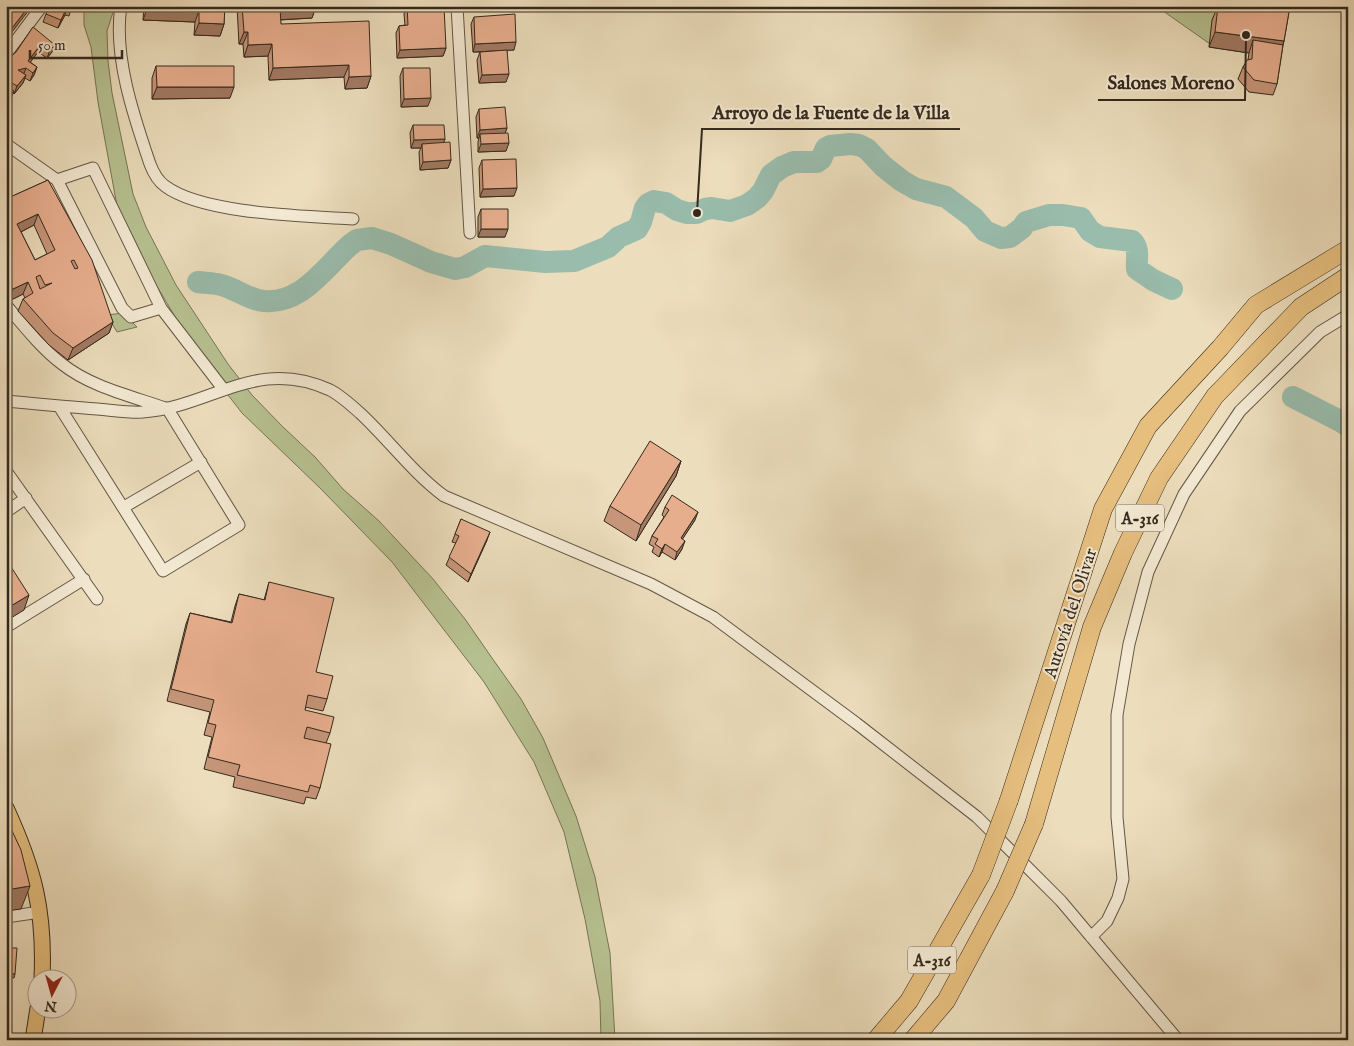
<svg xmlns="http://www.w3.org/2000/svg" width="1354" height="1046" font-family="'IM FELL English',serif">
<rect width="100%" height="100%" fill="#ecddbc"/>
<filter id="stains"><feTurbulence type="fractalNoise" baseFrequency=".004" numOctaves="4"/><feColorMatrix values="0 0 0 0 .2 0 0 0 0 .09 0 0 0 0 .02 0 0 0 .5 -.17"/></filter>
<radialGradient id="worn" r=".72"><stop offset=".6" stop-color="#630" stop-opacity="0"/><stop offset="1" stop-color="#630" stop-opacity=".3"/></radialGradient>
<!-- green -->
<path fill="#b7c191" stroke="#767557" d="M75,6H115L107,31L108,61L112,93L133,194L146,227L176,285L228,364L252,395L283,427L315,457L343,489L379,521L433,579L465,619L492,658L521,699L543,738L576,816L595,877L610,953L615,1040H601L600,1001L585,919L564,832L534,762L484,682L392,562L320,488L242,413L200,359L142,261L119,217L98,102L91,47L84,25V10Z
M1156,6H1244L1242,19L1213,17L1210,44Z
M123,313L137,327L117,332L107,315Z"/>
<g fill="none" stroke-linecap="round" stroke-linejoin="round">
<!-- river -->
<path stroke="#99bcac" stroke-width="22" d="M198,282C206,283 214,283 221,285C234,288 245,297 258,300C299,309 324,268 350,245L357,240L372,238L391,244L431,262L455,269L465,267L485,256L545,262L574,261L608,247L619,237L637,229L641,222L645,208L648,204L654,201L666,203L677,210L687,213H697L705,209L712,208L730,211L747,205L757,198L763,191L771,175L782,167L794,162H817L821,159L826,148L830,146L850,144L859,145L867,149L883,166L902,181L916,189L946,197L974,218L985,231L1001,238L1010,237L1022,228L1026,222L1049,215H1063L1081,218L1090,231L1100,237L1132,241C1140,249 1136,259 1137,269L1153,280L1172,289
M1293,397L1342,422L1348,426"/>
<defs>
<path id="minor" d="M121,6C113,56 134,117 150,164C153,172 158,181 165,186C202,214 305,216 353,219
M457,6L470,233
M6,54L42,6
M6,144L57,180L122,308L131,317L161,308L224,390
M57,180L93,168L161,308
M6,305C23,325 41,348 62,364C91,387 131,396 165,408
M6,401C37,404 67,407 97,409C112,410 128,413 143,412C211,407 257,356 330,390C340,395 351,405 360,413C389,440 412,472 444,496L651,584L713,617L856,723L977,817L1061,901L1178,1040
M59,406L163,571L239,525L167,408
M6,471L97,599
M124,507L201,462
M6,512L26,498
M6,627L84,579
M6,917L40,912
M1091,937L1107,921L1118,898L1123,879L1117,817V715L1129,644L1148,572L1184,494L1240,411L1320,332L1348,315"/>
<path id="major" d="M6,808C34,869 45,911 42,978
M33,1040L38,1008"/>
<path id="highway" d="M1009,800L1103,509L1148,426L1220,348L1256,305L1348,249
M1034,824L1092,627L1123,553L1159,478L1215,396L1301,307L1348,276
M876,1040L909,1001L981,875
M913,1040L946,1001L1005,891"/>
</defs>
<!-- minor casing -->
<use href="#minor" stroke="#625645" stroke-width="13"/>
<!-- major casing -->
<use href="#major" stroke="#34291d" stroke-width="17"/>
<!-- highway casing -->
<use href="#highway" stroke="#34291d" stroke-width="19"/>
<!-- minor -->
<use href="#minor" stroke="#f3e9d3" stroke-width="11"/>
<!-- major -->
<use href="#major" stroke="#e6be7e" stroke-width="15"/>
<!-- highway -->
<use href="#highway" stroke="#e6be7e" stroke-width="18"/>
<defs>
<path id="highway-bridge" d="M981,875L1009,800
M1005,891L1034,824"/>
</defs>
<!-- highway-bridge casing -->
<use href="#highway-bridge" stroke="#34291d" stroke-width="19" stroke-linecap="butt"/>
<!-- highway-bridge -->
<use href="#highway-bridge" stroke="#e6be7e" stroke-width="18"/>
</g>
<!-- wall -->
<path fill="#c7967a" stroke="#34291d" fill-rule="evenodd" d="M72,6L69,16L65,15L58,28L43,22L46,14Z
M131,6H225L224,24L220,36L194,35L195,22L143,20L144,7Z
M237,6H316L312,18L280,20L281,24L371,76L367,88L345,89L344,77L269,80L268,56L244,57L243,44H239Z
M407,6L446,48L443,56L397,58L396,33L399,26L405,25L404,14Z
M1218,6L1246,7V6H1290L1284,41L1283,45L1277,84L1273,95L1249,92L1238,79L1243,67L1248,60L1249,53L1209,47L1212,20Z
M474,17L514,50H507L506,82L479,83L477,60L480,52H473L471,24Z
M33,27L52,52L47,58L38,52L30,62L37,67L34,75L30,81L25,78L23,83L14,94L13,93L11,98L6,106V61L16,52Z
M156,66L230,98L152,99V78Z
M403,68L428,106L401,107L400,76Z
M479,109L507,128L505,133L506,151L478,152V142L479,138H477L476,117Z
M413,125L445,139L443,143L451,160L448,168L420,170L419,152L421,148H411L410,133Z
M482,160L514,196L480,197L479,168Z
M48,180L113,322L109,333L68,360L49,345L18,311L23,299L25,298L23,294L9,301L7,299L6,301V199ZM34,225L47,254L35,260L21,232Z
M481,209L505,237H478V217Z
M681,461L676,476L636,541L604,521L610,506Z
M665,507L695,520L682,539V549L675,560L662,552L659,557L652,552L654,547L649,544L652,536L664,517L662,515Z
M461,519L487,540L468,582L446,565L456,543L452,542Z
M269,582L316,672L327,699L323,711L305,707V710L330,733L326,743L320,788L316,799L306,797L304,804L233,787L235,777L204,769L212,737L204,735L210,712L167,701L186,624L190,613L231,622L235,606L239,594L264,600Z"/>
<!-- shaded-wall -->
<path fill="#a27a63" stroke="#34291d" d="M29,6H32L6,40V36Z
M67,7L65,15L58,28L61,20Z
M316,7L312,18L275,20L280,8Z
M147,9L199,11L195,22L143,20Z
M199,23L224,24L220,36L194,35Z
M244,32H248L243,44H239Z
M1215,32L1284,41L1279,57L1253,40L1249,53L1209,47Z
M516,42L514,50L473,52L475,44Z
M41,44L38,52L26,68L23,76L18,70L28,61Z
M272,44L268,56L244,57L248,45Z
M55,45L52,52L47,58L50,50Z
M446,48L443,56L397,58L400,50Z
M349,65L344,77L269,80L273,68Z
M37,67L34,75L30,81L33,73Z
M509,74L506,82L479,83L482,75Z
M26,75L23,83L14,94L17,86Z
M371,76L367,88L345,89L349,77Z
M157,87H234L230,98L152,99Z
M14,91L11,98L6,106L9,98Z
M431,98L428,106L401,107L404,99Z
M507,128L504,136L480,134L479,138H477L480,130Z
M445,139L442,147L422,144L421,148H411L414,140Z
M509,143L506,151L478,152L481,144Z
M10,147L6,157V148Z
M451,160L448,168L420,170L423,162Z
M517,188L514,196L480,197L483,189Z
M38,214L34,225L13,236L17,224Z
M481,229H508L505,237H478Z
M28,282L23,294L9,301L13,289Z
M10,291L6,301V295Z
M113,322L109,333L68,360L73,348Z
M681,461L676,476L636,541L641,525Z
M698,512L695,520L678,546L681,538Z
M490,532L487,540L468,582L471,574Z
M685,541L682,549L675,560L677,552Z
M665,544L662,552L659,557L662,549Z
M29,595L24,610L6,621V609Z
M30,886L21,909L6,911V890Z
M6,973L15,974L14,978L6,977Z"/>
<!-- building -->
<path fill="#e7ae8e" stroke="#34291d" fill-rule="evenodd" d="M6,6H29L6,36Z
M50,6H72V8L67,7L61,20L46,14Z
M147,6H225L224,24L199,23V11L147,9Z
M242,6H316L280,8L281,24L369,21L371,76L349,77V65L273,68L272,44L248,45V32H244Z
M407,6H444L446,48L400,50L399,26L408,25Z
M1218,6H1234L1249,8V6H1290L1284,41L1215,32Z
M515,14L516,42L475,44L474,17Z
M33,27L55,45L50,50L41,44L28,61L37,67L33,73L26,68L18,70L26,75L17,86L7,80L6,81V61L16,52Z
M1253,40L1283,45L1277,84L1254,80L1243,67L1247,60L1252,59Z
M507,50L509,74L482,75L480,52Z
M156,66H234V87H157Z
M403,68H430L431,98L404,99Z
M6,86L14,91L9,98L6,97Z
M505,107L507,128L480,130L479,109Z
M413,125H444L445,139L414,140Z
M508,133L509,143L481,144L480,134Z
M450,142L451,160L423,162L422,144Z
M6,144L10,147L6,148Z
M516,159L517,188L483,189L482,160Z
M48,180L92,260L113,322L73,348L53,333L23,299L33,293L28,282L13,289L6,280V199ZM38,214L55,250L35,260L17,224ZM74,260L78,268L75,269L71,261ZM40,275L45,285L52,283L40,289L36,277Z
M481,209H508V229H481Z
M6,286L10,291L6,295Z
M650,441L681,461L641,525L610,506Z
M672,495L698,512L681,538L685,541L677,552L665,544L662,549L655,544L658,539L652,536L669,510L665,507Z
M461,519L490,532L471,574L449,557L459,536L455,534Z
M6,559L29,595L6,609Z
M269,582L334,598L316,672L333,676L327,699L308,695L305,710L334,717L330,733L307,727L304,738L331,744L320,788L310,785L308,792L237,775L240,765L208,757L216,725L208,723L214,700L171,689L190,613L232,623L239,594L265,600Z
M6,818L21,850L30,886L6,890Z
M6,948H17L15,974L6,973Z"/>
<g text-anchor="middle" stroke-width="4" stroke-linejoin="round" paint-order="stroke">
<!-- shield labels -->
<g fill="#f3e9d3" stroke="#6d6354" stroke-width="1">
<rect x="1116" y="504.5" width="48" height="27" rx="4"/>
<rect x="908" y="946.5" width="48" height="27" rx="4"/>
</g>
<g font-size="16" font-weight="bold" fill="#34291d">
<text x="1140" y="524">A-316</text>
<text x="932" y="966">A-316</text>
</g>
<!-- street labels -->
<g font-size="18" fill="#34291d" stroke="#f3e9d3">
<text transform="translate(1070 613) rotate(-72)" y="6">Autovía del Olivar</text>
</g>
</g>
<!-- callouts -->
<path fill="none" stroke="#34291d" stroke-width="2" d="M1246 35L1245 100H1098M697 213L702 129H960"/>
<g fill="#34291d" stroke="#f3e9d3" stroke-width="2">
<circle cx="1246" cy="35" r="5"/>
<circle cx="697" cy="213" r="5"/>
</g>
<g font-size="19" text-anchor="middle" font-weight="bold" fill="#34291d" stroke="#f3e9d3" stroke-width="4" stroke-linejoin="round" paint-order="stroke">
<text x="1171" y="89">Salones Moreno</text>
<text x="831" y="119">Arroyo de la Fuente de la Villa</text>
</g>
<!-- margin -->
<rect width="1354" height="1046" fill="none" stroke="#ecddbc" stroke-width="25"/>
<rect x="8" y="8" width="1339" height="1031" fill="none" stroke="#34291d" stroke-width="2.5"/>
<rect x="12" y="12" width="1329" height="1021" fill="none" stroke="#34291d"/>
<!-- north arrow -->
<g transform="translate(52 994) rotate(186)"><circle r="24" fill="#f3e9d3" stroke="#a79c8a"/>
<path d="M0-4L9 19L0 12L-9 19Z" fill="#8f2418"/>
<text y="-8" font-size="14" font-weight="bold" text-anchor="middle" fill="#34291d">N</text>
</g>
<!-- scale -->
<path d="M30 50v8h92v-8" fill="none" stroke="#34291d" stroke-width="2.5"/>
<text x="38" y="50" font-size="15" fill="#34291d" stroke="#f3e9d3" stroke-width="4" paint-order="stroke">50 m</text>
<rect width="100%" height="100%" filter="url(#stains)"/>
<rect width="100%" height="100%" fill="url(#worn)"/>
</svg>
